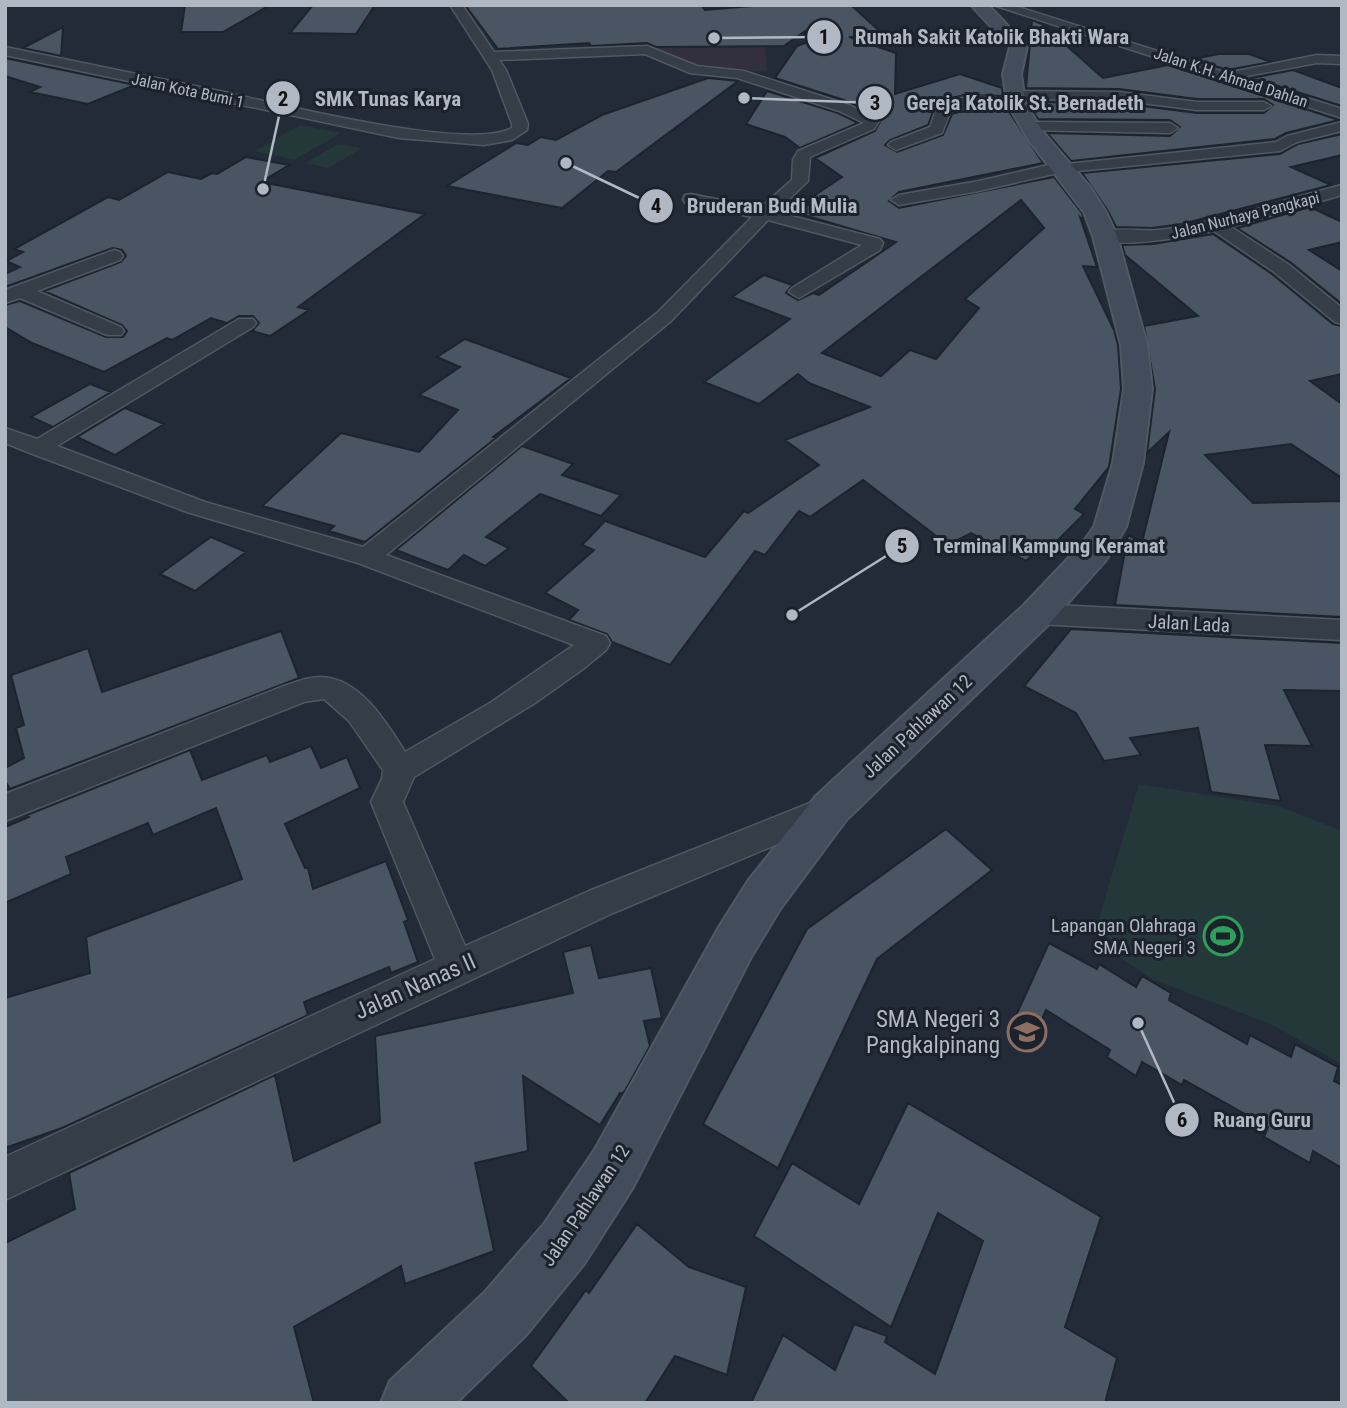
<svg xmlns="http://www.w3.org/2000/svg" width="1347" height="1408" font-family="'Roboto Condensed',sans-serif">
<rect width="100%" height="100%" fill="#222b37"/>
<!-- medical -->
<path fill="#31303c" d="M458,5H627L764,21L767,72L683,63L655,49L669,28L548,32L484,39Z"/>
<!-- green -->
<path fill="#253839" d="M300,125L341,133L294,160L255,151Z
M338,144L362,148L329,168L305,163Z
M1139,784L1279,806L1342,831V1064L1271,1024L1154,980L1110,951L1098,922Z"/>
<!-- building -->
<path fill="#4a5563" stroke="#1c242e" stroke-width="2" fill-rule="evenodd" d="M185,5H270L223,32H181Z
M313,5H375L356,34L290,33Z
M465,5H701L705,10L764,5H851L885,36L849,37L896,53L895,94L960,74L1002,88L1003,96L964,95L945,100L935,107L928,125L890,140L885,145L897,152L943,135L952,114L959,112L1008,110L1043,163L899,192L889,201L899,208L1054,177L1082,213L1084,220L1080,217L1097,267L1083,266L1114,330L1118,345L1121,389L1109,467L1075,509L1084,514L1051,547L1045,544L1026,561L971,533L948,545L863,480L810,517L799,511L765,555L755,551L670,665L612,642L607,634L569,620L578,610L545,593L594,550L582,545L605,521L705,557L744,511L748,513L819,465L785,440L870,407L809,383L798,374L759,404L704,382L790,319L732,297L764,275L792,285L786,293L798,300L813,293L819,295L896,242L797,213L811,203L806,201L842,177L815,158L875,131L881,120L850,102L775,78L797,46L818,38L801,39L808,29L784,46L656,47L647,43L591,46L589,43L498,49ZM1021,200L1044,228L965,299L979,308L936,359L910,350L881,376L822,353Z
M1032,20L1042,24L1103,78L1168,65L1339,120L1286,133L1275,139L1071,161L1047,133L1170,136L1180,127L1170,120L1038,119L1027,102L1119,103L1197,113H1264L1273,105L1264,99H1197L1119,89L1026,88Z
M63,27L61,56L23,48Z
M1219,54H1249L1271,62L1227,70L1193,59Z
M5,58L135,85L88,104L30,92L40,87L5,76Z
M1293,70L1342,88V106L1252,78Z
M708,78L738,81L616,172L608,171L562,208L447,186L516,143L528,145L541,137L556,140L602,115Z
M767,91L838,113L858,123L800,148L785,137L746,124Z
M1342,134V155L1291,167L1331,185L1182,224L1152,228L1116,227L1108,211L1082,173L1280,154L1298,144Z
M246,157L289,165L261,182L425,214L298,307L309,310L270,336L252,331L259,323L253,316H239L227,323L211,318L172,340L167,338L104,372L32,343L5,327V305L20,301L106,337H123L127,331L122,325L44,291L121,262L126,256L122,250L113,248L5,287V274L20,267L6,261L23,252L14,249L108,197L119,200L168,172L201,179L212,173L217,174Z
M1310,207L1342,222V242L1309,250L1342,271V304L1290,262L1237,228Z
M1213,234L1272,274L1333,324L1342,326V374L1310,381L1342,404V478L1291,444L1205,455L1253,503L1342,501V617L1115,605L1128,535L1142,542L1169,432L1147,453L1155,389L1144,326L1198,316L1125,255L1122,245L1153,244Z
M465,339L571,378L493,437L496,438L365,542L329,531L334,526L262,506L341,433L419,452L458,410L419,395L460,367L437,357Z
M90,384L111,392L53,427L31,417Z
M125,408L164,424L115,455L77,437Z
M522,446L573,464L562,475L621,495L601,516L540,494L486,537L509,548L485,566L464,555L448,570L396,550Z
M211,537L246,552L195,591L160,574Z
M1071,629L1342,643V691L1284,690L1312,746L1265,745L1281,801L1211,792L1198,728L1130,738L1141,755L1104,761L1076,713L1024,686Z
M281,631L299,678L10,789L5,781V768L24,758L16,728L24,725L11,675L88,648L102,692Z
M311,746L321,768L347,757L360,788L285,824L305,868H308L313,889L386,861L408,920L404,922L418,962L391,973L389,967L304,1002L308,1015L62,1128L5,1148V998L90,973L86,937L242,879L216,808L153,835L148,823L66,857L71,874L5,903V827L29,817L27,815L190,750L202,780L267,755L270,762Z
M946,829L992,870L877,959L778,1168L703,1124L807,929Z
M1049,943L1097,969L1099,964L1136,987L1142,976L1171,993L1169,1000L1247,1044L1250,1035L1291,1057L1295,1044L1338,1067L1334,1081L1342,1085V1168L1313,1151L1310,1163L1264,1137L1268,1127L1184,1080L1182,1085L1142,1062L1136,1076L1107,1057L1110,1050L1046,1010L1036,1033L1014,1020Z
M591,945L599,978L651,968L662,1018L644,1021L650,1046L626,1089L622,1094L620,1093L600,1125L523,1076L528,1151L475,1163L494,1251L405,1284L401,1266L294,1327L314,1403H5V1243L75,1209L69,1173L275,1075L294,1161L380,1122L375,1036L573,993L563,952Z
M908,1103L1101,1217L1065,1327L1117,1358L1105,1403H751L783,1335L835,1370L854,1324L887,1336L885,1342L935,1374L983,1241L938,1213L891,1327L754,1236L792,1163L859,1204Z
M637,1224L689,1267L746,1287L727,1375L675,1356L645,1403H569L531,1366L586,1290L589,1293Z"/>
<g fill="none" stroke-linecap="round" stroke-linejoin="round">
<defs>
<path id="minor" d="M450,5H462L494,52L647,46L697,66L744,71L849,105L877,118L879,121L874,129L810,157L808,181L776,212L880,239L883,243L880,250L799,298L789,292L792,288L862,245L768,220L671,321L386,555L606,636L610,643L606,650L583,669L535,703L414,777L403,802L465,946L589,891L820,799L831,795L842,799L847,808L842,817L613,913L5,1200V1157L435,959L371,802L382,779L383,770L349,721L324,699L304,702L5,821V794L284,686C295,682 308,677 321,677C360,678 387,723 405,752L490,703L574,645L358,563L187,512L30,453L5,443V428L37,439L239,319H253L256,323L253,327L57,446L205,502L363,547L657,313L752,217L685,203L683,199L685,195L691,194L760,208L792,180L793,160L798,151L864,123L839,111L737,78L690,73L645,54L499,60L506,70L528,124L527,130L512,140L484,145L399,138L5,55V47C78,62 151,77 224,92C279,104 470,152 512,128V124L492,70Z
M993,5H1012L1227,73L1317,55L1342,56V64L1317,63L1241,77L1342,109V118Z
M1014,91L1119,92L1197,102H1264L1271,106L1264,110H1197L1119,100L1019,99L1023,103C1011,114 971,103 950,112L942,133L896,150L888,145L891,142L930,127C933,121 934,111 939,107C956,92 991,98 1011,99L1007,95Z
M1031,122L1170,123L1178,128L1170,133L1026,130L1023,127Z
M1342,122V131L1297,142L1280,151L1058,173L979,191L899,205L891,200L899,195L979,181L1061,162L1067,164L1276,142L1287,136Z
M1342,185V195L1231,227L1288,264L1342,308V324L1335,322L1274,272L1214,231C1193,235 1110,252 1096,236C1105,225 1144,232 1159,230C1221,223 1281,200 1342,185Z
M114,250L120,252L123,256L120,260L37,291L121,327L124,331L121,335H107L20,298L5,303V290Z
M1037,604L1342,620V640L1037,624L1027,621L1023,614L1027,607Z"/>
<path id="secondary" d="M971,5H988L1027,46L1021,74L1025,103L1043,132L1090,187L1106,212L1117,236L1147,345L1152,389L1143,463L1126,527L1106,560L1050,623L846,820L780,909L751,957L632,1189L584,1264L526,1335L456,1403H381L390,1381L484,1293L544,1224L594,1151L719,927L748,881L816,796L1024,605L1082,544L1094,527L1113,463L1124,389L1121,345L1093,236L1084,212L1028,139L1007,103L1003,74L1010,47Z"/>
</defs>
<!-- minor casing -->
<use href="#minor" stroke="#505862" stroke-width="3"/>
<!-- secondary casing -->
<use href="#secondary" stroke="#505862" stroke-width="4"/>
<!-- minor -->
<use href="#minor" fill="#353d47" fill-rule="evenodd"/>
<!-- secondary -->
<use href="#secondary" fill="#434c5a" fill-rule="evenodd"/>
</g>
<!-- icons -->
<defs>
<symbol id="stadium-ring" viewBox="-11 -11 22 22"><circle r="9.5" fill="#1b222c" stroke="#2e9e5b" stroke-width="1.5"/><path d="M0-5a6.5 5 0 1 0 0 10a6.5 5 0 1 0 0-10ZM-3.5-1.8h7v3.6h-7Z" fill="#2e9e5b"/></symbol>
<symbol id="school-ring" viewBox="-11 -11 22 22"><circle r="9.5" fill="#1b222c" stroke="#8d6e63" stroke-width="1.5"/><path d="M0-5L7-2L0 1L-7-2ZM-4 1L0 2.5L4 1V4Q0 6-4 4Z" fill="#8d6e63"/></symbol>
</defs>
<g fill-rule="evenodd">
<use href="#stadium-ring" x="1201" y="914" width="44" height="44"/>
<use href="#school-ring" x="1005" y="1010" width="44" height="44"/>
</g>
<g text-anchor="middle" stroke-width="6" stroke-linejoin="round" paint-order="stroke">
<!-- far-street labels -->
<g font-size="16" fill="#b0b8c4" stroke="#1b222c">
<text transform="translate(1231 77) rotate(18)" y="6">Jalan K.H. Ahmad Dahlan</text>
<text transform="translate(188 90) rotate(12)" y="6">Jalan Kota Bumi 1</text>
<text transform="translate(1245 215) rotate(-14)" y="6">Jalan Nurhaya Pangkapi</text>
</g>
<!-- street labels -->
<g font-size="19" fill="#b0b8c4" stroke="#1b222c">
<text transform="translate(1189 623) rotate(3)" y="7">Jalan Lada</text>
<text transform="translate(917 726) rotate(-43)" y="7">Jalan Pahlawan 12</text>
<text transform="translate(585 1205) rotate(-56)" y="7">Jalan Pahlawan 12</text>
</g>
<!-- poi labels -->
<g font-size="19" fill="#b0b8c4" stroke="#1b222c" text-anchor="end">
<text x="1196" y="932">Lapangan Olahraga<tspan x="1196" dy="22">SMA Negeri 3</tspan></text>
</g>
<!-- near-street labels -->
<g font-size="23" fill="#b0b8c4" stroke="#1b222c">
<text transform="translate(415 986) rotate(-24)" y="8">Jalan Nanas II</text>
</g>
<!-- near-poi labels -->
<g font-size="23" fill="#b0b8c4" stroke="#1b222c" text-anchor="end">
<text x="1000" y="1027">SMA Negeri 3<tspan x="1000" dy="26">Pangkalpinang</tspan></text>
</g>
</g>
<!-- callouts -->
<path fill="none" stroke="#b0b8c4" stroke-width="2.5" d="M714 38L824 37M263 189L283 98M744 98L875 103M566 163L656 206M792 615L902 546M1138 1023L1182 1120"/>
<g fill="#b0b8c4" stroke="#1b222c" stroke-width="2.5">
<circle cx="714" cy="38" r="7"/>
<circle cx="263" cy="189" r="7"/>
<circle cx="744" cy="98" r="7"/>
<circle cx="566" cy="163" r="7"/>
<circle cx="792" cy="615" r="7"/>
<circle cx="1138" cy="1023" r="7"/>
<circle cx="824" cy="37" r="18"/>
<circle cx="283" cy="98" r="18"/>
<circle cx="875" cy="103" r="18"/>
<circle cx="656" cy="206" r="18"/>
<circle cx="902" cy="546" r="18"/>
<circle cx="1182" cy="1120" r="18"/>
</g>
<g font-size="21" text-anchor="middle" font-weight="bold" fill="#111">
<text x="824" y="44">1</text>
<text x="283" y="106">2</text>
<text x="875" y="110">3</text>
<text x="656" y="213">4</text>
<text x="902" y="553">5</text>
<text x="1182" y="1127">6</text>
</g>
<g font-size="21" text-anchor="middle" font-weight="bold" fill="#b0b8c4" stroke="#1b222c" stroke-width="6" stroke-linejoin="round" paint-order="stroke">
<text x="992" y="44">Rumah Sakit Katolik Bhakti Wara</text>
<text x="388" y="106">SMK Tunas Karya</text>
<text x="1025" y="110">Gereja Katolik St. Bernadeth</text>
<text x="772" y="213">Bruderan Budi Mulia</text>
<text x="1049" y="553">Terminal Kampung Keramat</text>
<text x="1262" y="1127">Ruang Guru</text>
</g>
<!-- border -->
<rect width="1347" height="1408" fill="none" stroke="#b0b8c4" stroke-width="14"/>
</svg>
